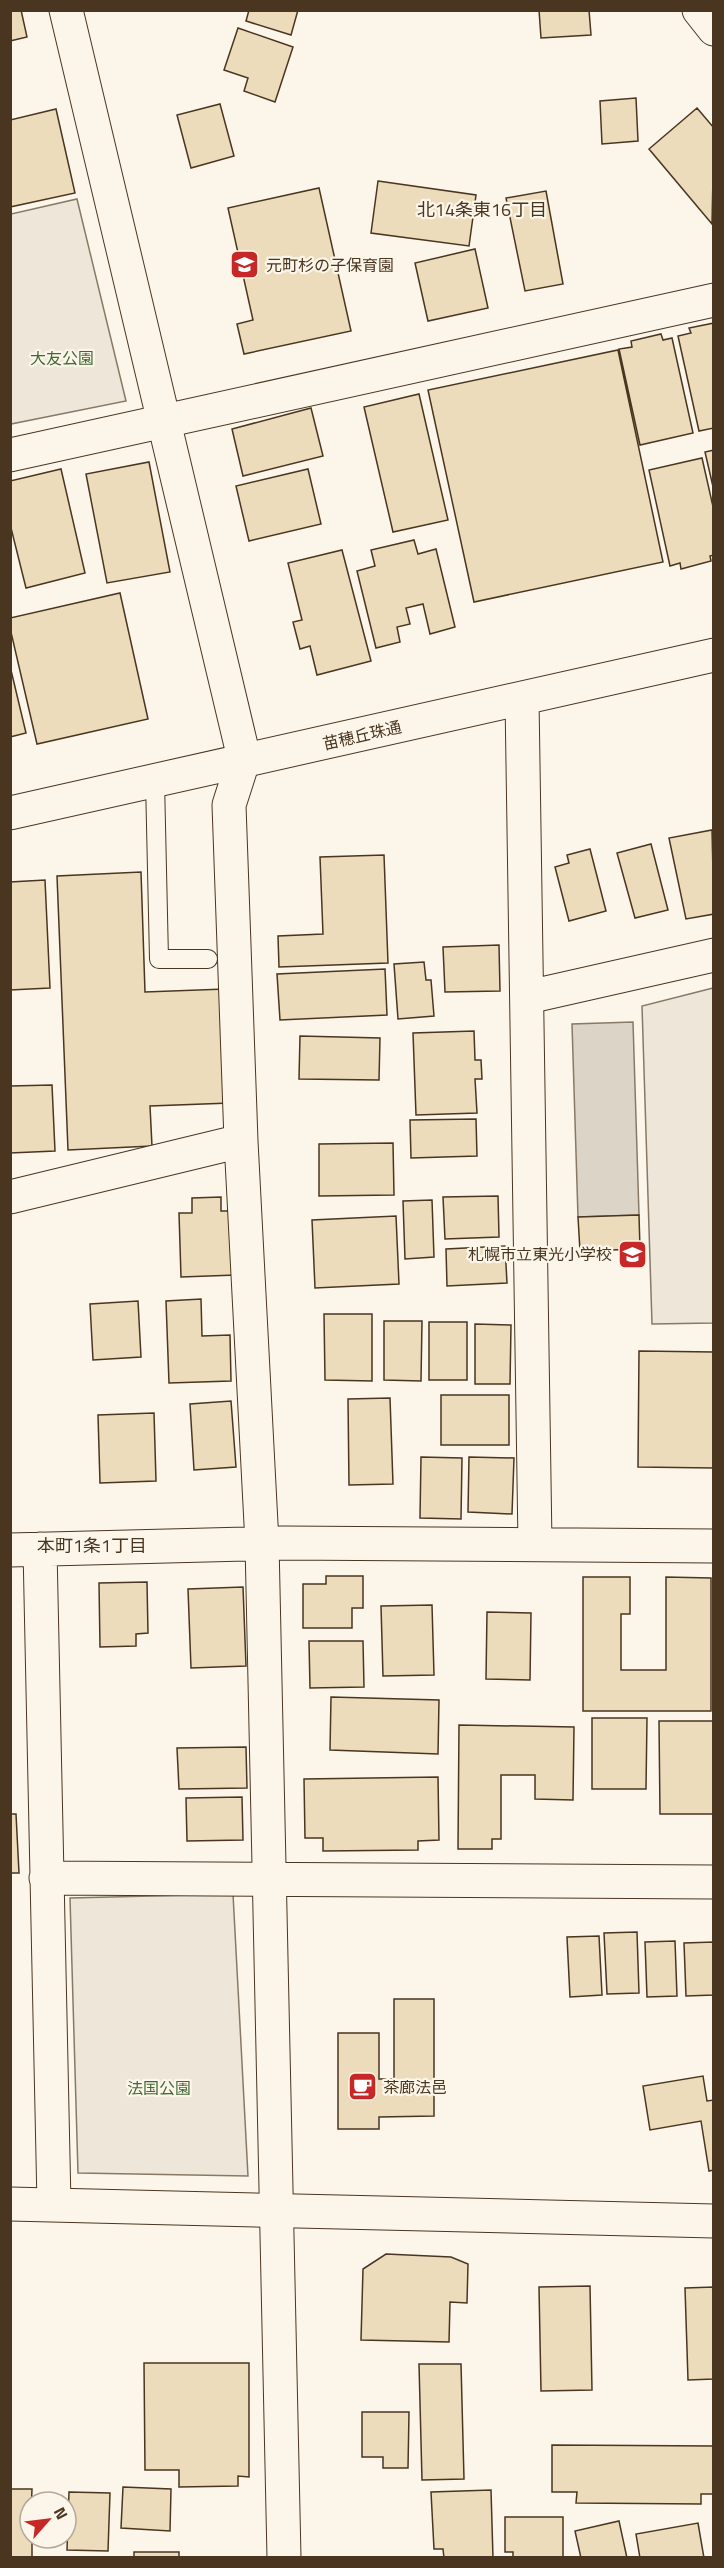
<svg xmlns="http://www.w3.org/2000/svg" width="724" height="2568" font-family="'Titillium Web','Noto Sans JP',sans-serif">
<rect width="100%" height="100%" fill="#fbf6e9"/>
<!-- green -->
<path fill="#ede6d9" stroke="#887966" stroke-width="1.5" d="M77,199L126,401L11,424V214Z
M713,988V1323L652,1324L642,1006Z
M233,1894L248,2176L78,2173L70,1898Z"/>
<!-- water -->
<path fill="#dcd4c6" stroke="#887966" stroke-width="1.5" d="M633,1022L639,1215L578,1217L572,1024Z"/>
<!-- building -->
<path fill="#ecdcbc" stroke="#4a3520" stroke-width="1.5" d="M10,10H21L27,37L10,41Z
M249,10H298L291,35L246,21Z
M539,10H589L591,35L541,38Z
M238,28L293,47L275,102L244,91L248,78L224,70Z
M636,98L638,141L602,144L600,101Z
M220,104L234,156L191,168L177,115Z
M697,108L714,128L712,224L649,149Z
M56,109L75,193L10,207V120Z
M378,181L476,195L469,246L371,233Z
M319,188L351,331L244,354L237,324L253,320L228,208Z
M546,191L563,284L525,291L506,198Z
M475,249L488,308L428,321L415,263Z
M714,323V428L699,431L678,336L691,333L689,328Z
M661,334L663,340L672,338L693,433L640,445L619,349L632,347L631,341Z
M618,350L663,562L474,602L428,390Z
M419,394L448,520L393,532L364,407Z
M311,408L323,456L243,476L232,429Z
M714,450V491L705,452Z
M702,458L714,511V555L710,556L711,561L681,569L680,563L670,566L649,470Z
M149,462L170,572L107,583L86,474Z
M61,469L85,573L26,588L10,524V481Z
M308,469L321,524L249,541L236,486Z
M414,540L418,554L436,549L455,627L430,634L423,604L406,608L410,624L397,627L400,642L376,648L357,571L375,566L371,550Z
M342,550L371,661L317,675L310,646L300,649L293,622L302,620L288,563Z
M120,593L148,719L37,744L10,628V618Z
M10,666L26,733L10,737Z
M712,830L714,914L686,919L669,838Z
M651,844L668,910L635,918L617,853Z
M590,849L606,911L569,921L555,867L569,863L567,855Z
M384,855L388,963L279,967L278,936L323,934L320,857Z
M141,872L145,992L225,989L230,1103L150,1106L152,1146L68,1150L57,876Z
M45,880L50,988L10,990V882Z
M499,945L500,991L445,992L443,947Z
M424,962L426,980H431L434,1016L398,1019L394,964Z
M385,969L387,1015L280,1020L277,974Z
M474,1031L475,1060H481L482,1079H475L477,1113L416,1115L413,1033Z
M300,1036L380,1038L379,1080L299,1079Z
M52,1085L55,1151L10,1153V1086Z
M476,1119L477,1156L411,1158L410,1120Z
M393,1143L394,1195L319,1196V1144Z
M498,1196L499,1237L445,1239L443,1197Z
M221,1197V1211H234L236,1275L181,1277L179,1213H192V1198Z
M432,1200L434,1257L405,1259L403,1201Z
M639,1215L640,1249L580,1251L578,1217Z
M396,1216L399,1284L315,1288L312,1220Z
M505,1246L507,1283L447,1286L446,1249Z
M201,1299L202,1336L230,1335L231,1381L169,1383L166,1301Z
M138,1301L141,1357L93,1360L90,1304Z
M324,1314H372V1381L325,1380Z
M384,1321H422L421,1381L384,1380Z
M429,1322H467V1380H429Z
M475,1324L511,1325L510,1384H475Z
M639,1351L714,1352V1468L638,1467Z
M441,1395H509V1445H441Z
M390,1398L393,1484L349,1485L348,1399Z
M231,1401L236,1467L194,1470L190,1404Z
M154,1413L156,1481L100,1483L98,1415Z
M421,1457L462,1458L461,1519L420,1518Z
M469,1457L514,1458L512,1514L468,1512Z
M326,1576H363V1608H352V1628H303V1584H326Z
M583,1577H630V1614H621V1670H666V1577L711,1578V1711H583Z
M147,1582L148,1633L136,1634V1646L100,1647L99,1583Z
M243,1587L246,1666L191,1668L188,1589Z
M432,1605L434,1675L383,1676L381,1606Z
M487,1612L531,1613L530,1680L486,1679Z
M309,1641H363L364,1687L310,1688Z
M331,1697L439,1700L438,1754L330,1750Z
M592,1718H647L646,1789H592Z
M659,1721H714V1814H660Z
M459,1725L574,1727L573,1800L535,1799V1775H501V1839H492V1849H458Z
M246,1747L247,1788L179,1789L177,1748Z
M438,1777L439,1840L418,1841V1850L323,1851V1838H305L304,1779Z
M242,1797L243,1840L187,1841L186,1798Z
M10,1814H16L19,1873H10Z
M637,1932L639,1993L607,1994L604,1933Z
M599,1936L602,1995L570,1997L567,1937Z
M675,1941L677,1996L647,1997L645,1942Z
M714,1942V1995L686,1996L684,1943Z
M394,1999H434V2116L379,2117V2129H338V2033H379V2079H394Z
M703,2076L707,2101L714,2100V2170L709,2171L701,2121L650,2130L643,2086Z
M386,2254L451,2257L468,2264L467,2303L450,2302L449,2342L361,2340L363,2269Z
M590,2286L592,2390L541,2391L539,2287Z
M714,2287V2379L688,2380L685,2288Z
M144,2363H249V2477L238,2476V2486L179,2487V2470H145Z
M419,2364H461L464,2479L422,2480Z
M362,2412H409L408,2468H383V2457H362Z
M552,2445L714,2446V2494H701V2504L576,2503L577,2492H552Z
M123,2487L171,2489L170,2531L121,2528Z
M10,2489H32L30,2538H32V2558H10Z
M491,2490L493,2558H444L443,2549H434L431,2492Z
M69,2492L110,2493L108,2551L67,2550Z
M505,2517H563V2558H513V2552H505Z
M619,2521L627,2558H581L575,2531Z
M698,2523L704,2558H640L636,2534Z
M134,2552H179V2558H134Z"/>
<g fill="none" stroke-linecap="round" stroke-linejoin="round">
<defs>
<path id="service" d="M155,781L159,959H208"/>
<path id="minor" d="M66,10L244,758L229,805L241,1141L262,1543L284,2558
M10,455L714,300
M522,699L535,1544
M528,997L714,955
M10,1197L241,1141
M40,1549L54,2204
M10,1550L283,1543L714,1546
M46,1878L714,1882"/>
<path id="tertiary" d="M10,813L714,655
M10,2204L714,2221"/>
<path id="primary" d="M699,10L714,29"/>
</defs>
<!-- service casing -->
<use href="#service" stroke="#4a3520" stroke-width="20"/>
<!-- minor casing -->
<use href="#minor" stroke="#4a3520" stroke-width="35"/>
<!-- tertiary casing -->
<use href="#tertiary" stroke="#4a3520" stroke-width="35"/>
<!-- primary casing -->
<use href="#primary" stroke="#4a3520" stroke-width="35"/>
<!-- service -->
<use href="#service" stroke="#fbf6e9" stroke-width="18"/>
<!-- minor -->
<use href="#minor" stroke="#fbf6e9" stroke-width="33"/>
<!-- tertiary -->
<use href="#tertiary" stroke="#fbf6e9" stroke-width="33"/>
<!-- primary -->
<use href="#primary" stroke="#fbf6e9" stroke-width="33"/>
</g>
<!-- icons -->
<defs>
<symbol id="school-square" viewBox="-11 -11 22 22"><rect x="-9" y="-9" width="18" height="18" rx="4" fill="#c62828" stroke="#fbf6e9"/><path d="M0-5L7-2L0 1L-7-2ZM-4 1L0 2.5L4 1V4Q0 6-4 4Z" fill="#fff"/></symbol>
<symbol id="cafe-square" viewBox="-11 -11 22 22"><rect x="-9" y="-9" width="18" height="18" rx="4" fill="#c62828" stroke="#fbf6e9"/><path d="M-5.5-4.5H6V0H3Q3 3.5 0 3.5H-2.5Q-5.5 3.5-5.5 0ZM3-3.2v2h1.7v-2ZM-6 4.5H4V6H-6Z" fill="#fff"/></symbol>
</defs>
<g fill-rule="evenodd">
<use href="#school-square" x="228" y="248" width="33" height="33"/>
<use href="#school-square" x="616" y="1238" width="33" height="33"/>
<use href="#cafe-square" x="346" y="2070" width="33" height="33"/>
</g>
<g text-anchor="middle" stroke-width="4.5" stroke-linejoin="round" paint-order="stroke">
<!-- poi labels -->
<g font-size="16" fill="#4a3520" stroke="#fbf6e9" text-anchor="start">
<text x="266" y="271">元町杉の子保育園</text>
<text x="612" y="1260" text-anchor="end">札幌市立東光小学校</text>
<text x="383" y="2093">茶廊法邑</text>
</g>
<!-- park labels -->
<g font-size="16" fill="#436837" stroke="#fbf6e9">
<text x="62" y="364">大友公園</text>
<text x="159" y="2094">法国公園</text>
</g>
<!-- street labels -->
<g font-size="16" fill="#4a3520" stroke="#fbf6e9">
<text transform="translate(362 735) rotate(-13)" y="6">苗穂丘珠通</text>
</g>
<!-- neighbourhood labels -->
<g font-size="18" fill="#4a3520" stroke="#fbf6e9">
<text x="482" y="216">北14条東16丁目</text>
<text x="92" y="1552">本町1条1丁目</text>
</g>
</g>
<!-- border -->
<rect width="724" height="2568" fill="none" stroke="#4a3520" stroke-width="24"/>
<!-- north arrow -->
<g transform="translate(48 2520) rotate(62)"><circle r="28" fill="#fbf6e9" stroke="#b4a999" stroke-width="1.5"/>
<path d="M0-4.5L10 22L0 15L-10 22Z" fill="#c62828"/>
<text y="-9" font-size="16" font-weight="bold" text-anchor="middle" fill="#4a3520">N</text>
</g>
</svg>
